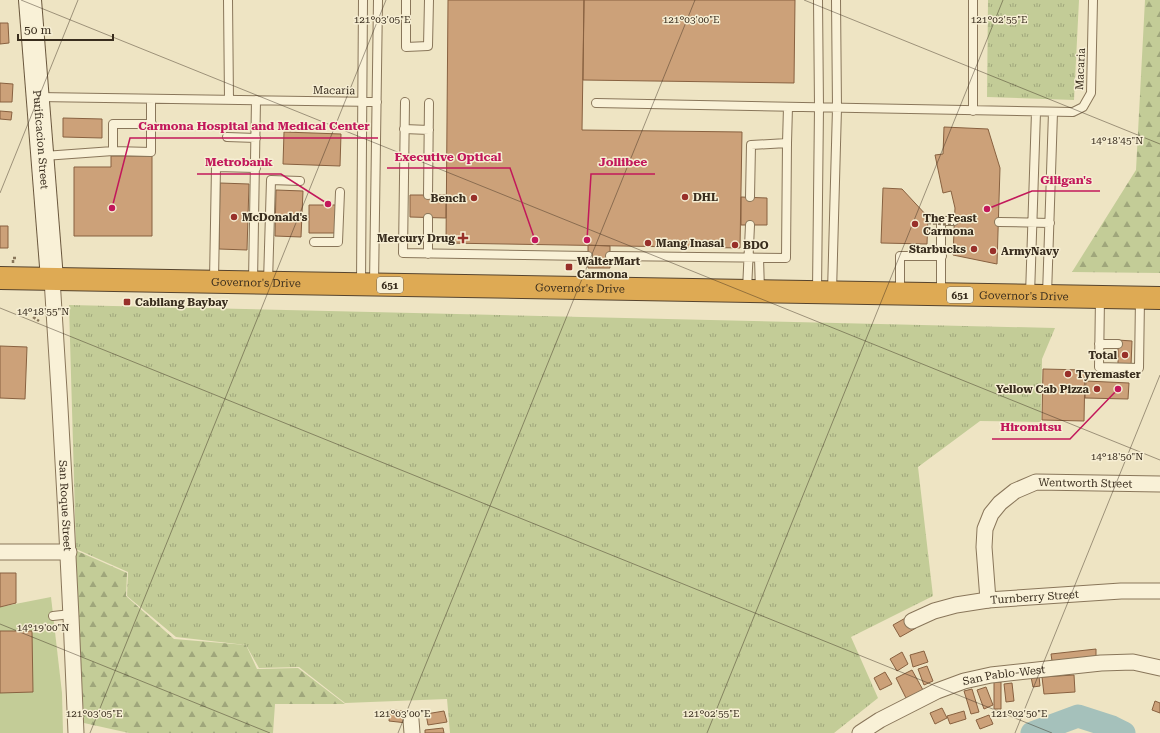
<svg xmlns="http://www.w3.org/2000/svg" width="1160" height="733" font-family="'Roboto Serif',serif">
<defs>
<pattern id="grass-tufts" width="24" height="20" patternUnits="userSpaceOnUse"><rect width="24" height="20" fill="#c3cc97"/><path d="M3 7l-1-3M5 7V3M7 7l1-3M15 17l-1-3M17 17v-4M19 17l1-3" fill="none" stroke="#9fa67b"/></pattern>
<pattern id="forest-firs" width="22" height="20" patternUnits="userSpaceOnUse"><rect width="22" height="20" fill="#c3cc97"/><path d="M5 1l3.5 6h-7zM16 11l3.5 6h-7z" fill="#9fa67b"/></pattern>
</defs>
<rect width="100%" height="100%" fill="#eee4c3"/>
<!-- grass -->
<path fill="url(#grass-tufts)" d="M988,0H1079L1074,100L987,97Z
M69,305L1055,328L1042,359L1041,422L980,421L918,467L933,596L851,637L878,698L834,733H450L447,699L345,703L299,667L259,668L246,645L176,637L127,596L128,572L76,549Z"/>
<!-- forest -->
<path fill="url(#forest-firs)" d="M1145,0H1160V273L1072,272L1136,170Z
M75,550L127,573L126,596L174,639L246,645L257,669L298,668L345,704H275L273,733H129L84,723Z"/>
<!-- green -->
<path fill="#c3cc97" d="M51,597L62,693L63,733H0V607Z"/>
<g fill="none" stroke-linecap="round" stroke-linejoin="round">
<!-- river -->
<path stroke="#a5c1bb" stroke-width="23" d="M1032,733L1078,716L1112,727L1124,733"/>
</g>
<!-- building -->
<path fill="#cca179" stroke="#886140" d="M448,0H584L582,130L742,132L740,248L446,243Z
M584,0H795L794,83L583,80Z
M0,23H8L9,43L0,44Z
M0,83L13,84L12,102H0Z
M0,111L12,112L11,120L0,119Z
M63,118L102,119V138L63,137Z
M944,127L988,129L1000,168L997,264L953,255L955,208L951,191L943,193L935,155L943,154Z
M284,132L341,134L340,166L283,164Z
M111,156H152V236H74V167H111Z
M220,183L249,184L247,250L219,249Z
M883,188L902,189L928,217L927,244L881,243Z
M276,190L303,191L301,237L275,236Z
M410,195H446V218L410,217Z
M741,197L767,198V225H741Z
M309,205H336V233H309Z
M0,226H8V248H0Z
M588,245L610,246V268H588Z
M1118,340L1132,341L1131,366H1118Z
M0,346L27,347L25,399L0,398Z
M1043,369L1085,370L1084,421L1042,420Z
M1086,381L1129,383L1128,399L1085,398Z
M0,573H16V603L0,607Z
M909,616L916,628L900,637L893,625Z
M0,631H32L33,692L0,693Z
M1096,649V656L1052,661L1051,654Z
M924,651L928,662L913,667L910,655Z
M902,652L908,664L897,671L890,659Z
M927,666L933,681L924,685L918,669Z
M912,670L923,690L906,698L896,678Z
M885,672L892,684L880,690L874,678Z
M1074,675L1075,692L1044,694L1042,677Z
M1039,676L1040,686L1033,687L1031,677Z
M994,682H1001V709H994Z
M1012,683L1014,701L1006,702L1004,684Z
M986,687L993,705L984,709L977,690Z
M972,689L979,712L971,714L964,691Z
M1155,701L1160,703V713L1152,710Z
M942,708L947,718L935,724L930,713Z
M390,710L408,711L407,723L389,721Z
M444,711L447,722L428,725L426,714Z
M964,711L966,719L950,724L947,716Z
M989,715L993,724L980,729L976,720Z
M443,728L444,733H425V730Z"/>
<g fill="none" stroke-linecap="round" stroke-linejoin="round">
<defs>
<path id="lane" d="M228,0L229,100
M406,0V47L428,46L429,0
M973,0V111
M38,97L377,102
M151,99V152L113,151V124H152
M405,102L403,253L588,256
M596,103L1073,112L1083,107L1091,93L1093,0
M404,129L429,130
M227,137L256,138
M787,143L788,107
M44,156L113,151
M428,195L429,103
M999,222L1050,223
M314,242H338L340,192
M428,254V218
M610,256L786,258L787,143L751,145L750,197
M759,258L760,291
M214,280L216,167L256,168
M253,282L256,100
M268,282L271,180L300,181
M361,284L363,0
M374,284L378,0
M747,290L750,225
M817,291L819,107L818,0
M832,292L837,108L836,0
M900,293V256H942
M941,293V221H954
M1030,295L1036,112
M1047,295L1053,112
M1100,298L1099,367L1139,368L1140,298
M1099,344H1118
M53,616L71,614"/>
<g id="street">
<path id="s1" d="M52,279C62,430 70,582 76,733"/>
<path d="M0,552H69"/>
<path id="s2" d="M988,600L984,547L985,529L991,514L1000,503L1015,491L1036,482L1160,484"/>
<path id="s3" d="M912,621L934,611L956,605L988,600L1121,591H1160"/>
<path d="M411,720L412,733"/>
<path id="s4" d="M860,733L880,720L937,691L964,681L991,675L1101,663L1133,662L1160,668"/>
</g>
<g id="secondary">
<path id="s5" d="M30,0L52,279"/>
</g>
<g id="highway">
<path id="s6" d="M0,278L1160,298"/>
</g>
</defs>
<!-- lane casing -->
<use href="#lane" stroke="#89765a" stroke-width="10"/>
<!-- street casing -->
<use href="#street" stroke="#89765a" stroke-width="17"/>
<!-- secondary casing -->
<use href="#secondary" stroke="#6a573d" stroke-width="24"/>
<!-- highway casing -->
<use href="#highway" stroke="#56442e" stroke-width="24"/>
<!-- path -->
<path stroke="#89765a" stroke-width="2.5" stroke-dasharray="3 2" stroke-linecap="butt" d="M13,263V258H17
M33,317L39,321"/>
<!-- lane -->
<use href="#lane" stroke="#f9f1d7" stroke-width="8"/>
<!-- street -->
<use href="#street" stroke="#f9f1d7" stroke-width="15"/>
<!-- secondary -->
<use href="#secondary" stroke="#f9f1d7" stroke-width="22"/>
<!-- highway -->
<use href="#highway" stroke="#deaa54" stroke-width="22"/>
<!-- path-bridge -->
<path stroke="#89765a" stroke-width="2.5" stroke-dasharray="3 2" stroke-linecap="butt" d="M928,223L954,225"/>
</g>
<!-- ticks -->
<path fill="none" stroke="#392d1e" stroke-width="1" stroke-opacity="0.45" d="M21,0L1160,460M804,0L1160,144M0,193L78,0M0,308L1052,733M0,624L270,733M90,733L386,0M398,733L695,0M707,733L1003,0M1015,733L1160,375"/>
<!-- markers -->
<g fill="#98302a" stroke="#f6eed3" stroke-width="1.5">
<circle cx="685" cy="197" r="4"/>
<circle cx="474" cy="198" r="4"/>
<circle cx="234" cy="217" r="4"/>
<circle cx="915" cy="224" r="4"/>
<path d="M461 232h4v4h4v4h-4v4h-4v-4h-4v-4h4z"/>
<circle cx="648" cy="243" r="4"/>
<circle cx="735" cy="245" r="4"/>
<circle cx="974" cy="249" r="4"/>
<circle cx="993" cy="251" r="4"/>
<rect x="565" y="263" width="8" height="8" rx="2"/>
<rect x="123" y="298" width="8" height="8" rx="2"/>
<circle cx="1125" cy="355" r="4"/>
<circle cx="1068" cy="374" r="4"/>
<circle cx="1097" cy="389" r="4"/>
</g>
<g text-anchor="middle" stroke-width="3" stroke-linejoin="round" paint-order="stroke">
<!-- shield labels -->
<g fill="#f6eed3" stroke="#726754" stroke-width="1">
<rect x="377" y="277" width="26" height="16" rx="3"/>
<rect x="947" y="287" width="26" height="16" rx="3"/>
</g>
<g font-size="10" font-weight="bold" fill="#392d1e">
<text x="390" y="289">651</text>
<text x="960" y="299">651</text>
</g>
<!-- street labels -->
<g font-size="11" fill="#392d1e" stroke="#f6eed3">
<text transform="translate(1080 69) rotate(-87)" y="4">Macaria</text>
<text transform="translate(334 90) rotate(1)" y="4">Macaria</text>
<text dy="4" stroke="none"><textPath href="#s5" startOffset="140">Purificacion Street</textPath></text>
<text dy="4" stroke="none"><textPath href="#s6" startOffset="256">Governor's Drive</textPath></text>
<text dy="4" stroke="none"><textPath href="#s6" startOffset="580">Governor's Drive</textPath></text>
<text dy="4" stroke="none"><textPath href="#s6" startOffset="1024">Governor's Drive</textPath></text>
<text dy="4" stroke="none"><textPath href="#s2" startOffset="193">Wentworth Street</textPath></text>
<text dy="4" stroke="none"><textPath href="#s1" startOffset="227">San Roque Street</textPath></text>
<text dy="4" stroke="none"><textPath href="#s3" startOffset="126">Turnberry Street</textPath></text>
<text dy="4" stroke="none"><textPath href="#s4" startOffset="157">San Pablo-West</textPath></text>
</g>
<!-- poi labels -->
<g font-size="11" font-weight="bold" fill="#392d1e" stroke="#f6eed3" text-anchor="start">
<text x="693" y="201">DHL</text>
<text x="466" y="202" text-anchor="end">Bench</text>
<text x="242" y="221">McDonald's</text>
<text x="923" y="222">The Feast<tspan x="923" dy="13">Carmona</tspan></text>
<text x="455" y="242" text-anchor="end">Mercury Drug</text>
<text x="656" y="247">Mang Inasal</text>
<text x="743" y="249">BDO</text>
<text x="966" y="253" text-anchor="end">Starbucks</text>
<text x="1001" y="255">ArmyNavy</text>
<text x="577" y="265">WalterMart<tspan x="577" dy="13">Carmona</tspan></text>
<text x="135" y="306">Cabilang Baybay</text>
<text x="1117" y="359" text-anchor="end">Total</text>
<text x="1076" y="378">Tyremaster</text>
<text x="1089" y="393" text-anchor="end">Yellow Cab Pizza</text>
</g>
</g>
<g font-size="10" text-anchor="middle" fill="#392d1e" stroke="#f6eed3" stroke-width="3" stroke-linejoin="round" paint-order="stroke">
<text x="382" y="23">121°03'05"E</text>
<text x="691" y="23">121°03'00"E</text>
<text x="999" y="23">121°02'55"E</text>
<text x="1117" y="144">14°18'45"N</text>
<text x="43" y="315">14°18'55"N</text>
<text x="1117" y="460">14°18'50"N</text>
<text x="43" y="631">14°19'00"N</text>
<text x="94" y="717">121°03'05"E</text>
<text x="402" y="717">121°03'00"E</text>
<text x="711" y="717">121°02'55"E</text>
<text x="1019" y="717">121°02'50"E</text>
</g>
<!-- callouts -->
<path fill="none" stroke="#c2185b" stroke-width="1.5" d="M112 208L130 138H378M535 240L510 168H387M328 204L281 174H197M587 240L591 174H655M987 209L1032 191H1100M1118 389L1070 439H992"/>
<g fill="#c2185b" stroke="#f6eed3" stroke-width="1.5">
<circle cx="112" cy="208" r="4"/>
<circle cx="535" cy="240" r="4"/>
<circle cx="328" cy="204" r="4"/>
<circle cx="587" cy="240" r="4"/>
<circle cx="987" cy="209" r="4"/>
<circle cx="1118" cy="389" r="4"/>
</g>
<g font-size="12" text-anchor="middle" font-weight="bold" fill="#c2185b" stroke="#f6eed3" stroke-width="3" stroke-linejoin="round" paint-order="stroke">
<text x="254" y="130">Carmona Hospital and Medical Center</text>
<text x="448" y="161">Executive Optical</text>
<text x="239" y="166">Metrobank</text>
<text x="623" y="166">Jollibee</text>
<text x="1066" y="184">Giligan's</text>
<text x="1031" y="431">Hiromitsu</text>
</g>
<!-- scale -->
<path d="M18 34v6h95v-6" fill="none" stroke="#392d1e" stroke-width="2"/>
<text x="24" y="34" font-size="12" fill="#392d1e" stroke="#f6eed3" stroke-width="3" paint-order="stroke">50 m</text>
</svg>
